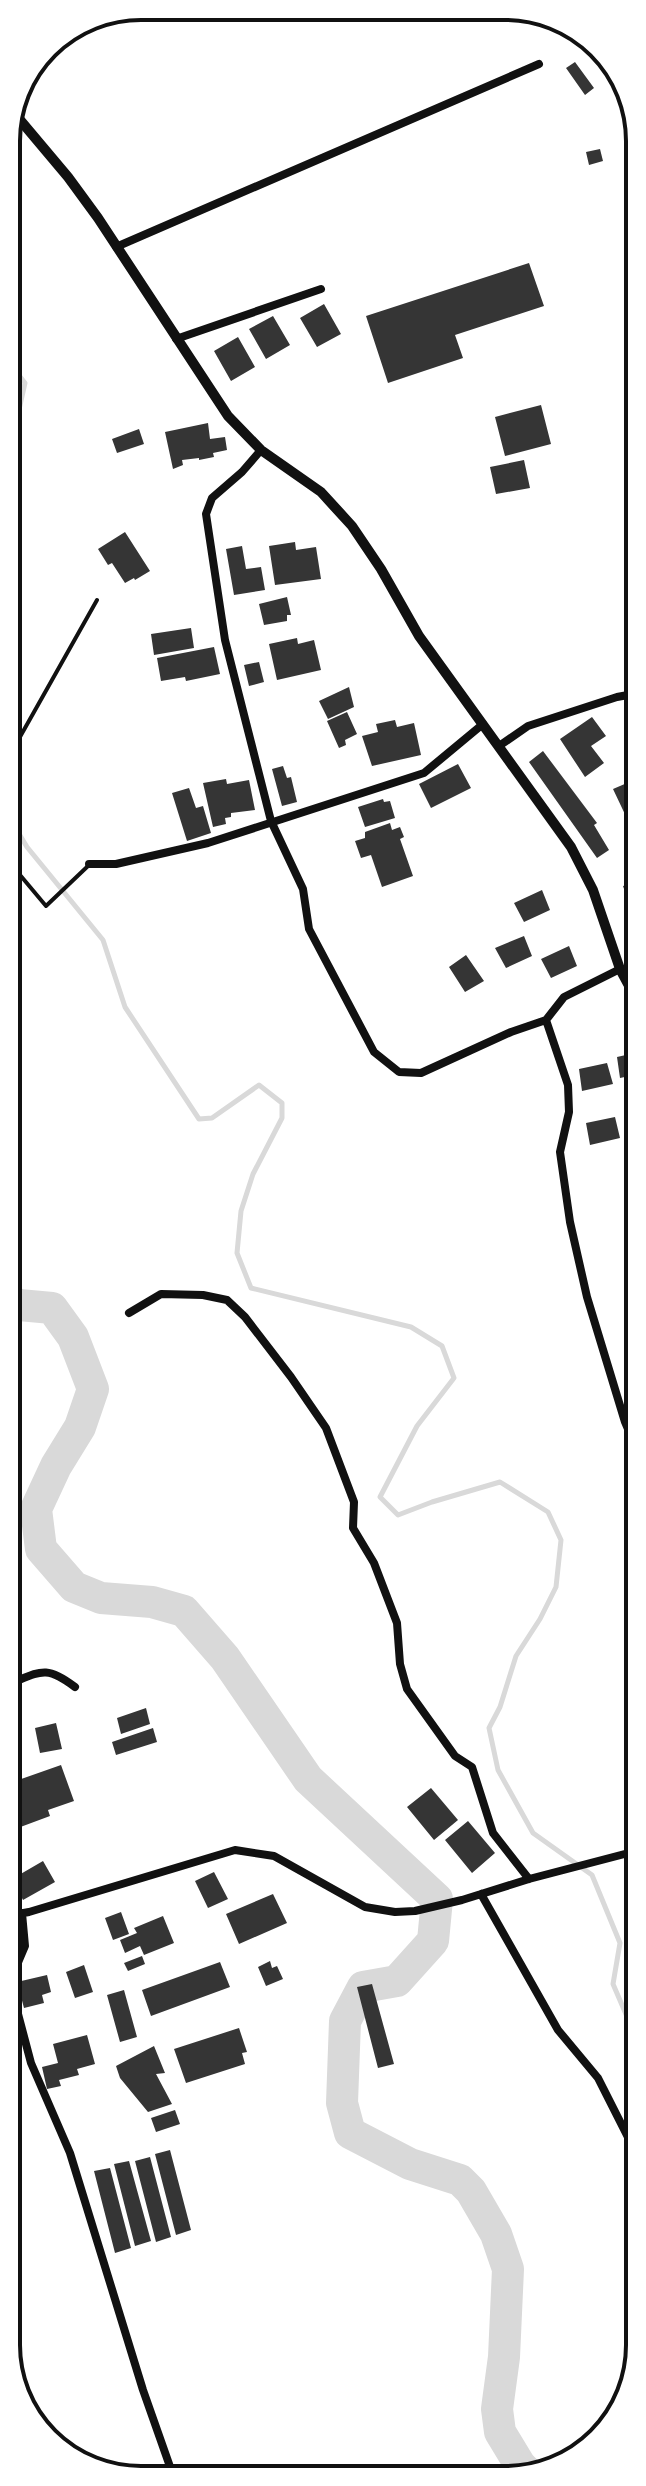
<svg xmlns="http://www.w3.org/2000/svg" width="646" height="2486" font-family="'Alegreya Sans',sans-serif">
<rect width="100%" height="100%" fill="#fff"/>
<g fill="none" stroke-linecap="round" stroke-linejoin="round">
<!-- stream -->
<path stroke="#d9d9d9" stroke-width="5" d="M6,359L25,383L16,423L6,444
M6,523C14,543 14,561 6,582
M7,814L27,847L103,940L125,1007L199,1119L212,1118L259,1085L282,1103V1118L253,1174L241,1211L237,1253L251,1288L411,1327L442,1346L454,1378L417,1426L380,1497L398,1515L432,1502L500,1482L548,1512L561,1540L556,1587L540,1619L516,1656L500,1707L489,1728L498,1770L533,1833L592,1875L620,1943L613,1984L640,2047"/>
<!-- river -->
<path stroke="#d9d9d9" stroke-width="32" d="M7,1299L19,1305L52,1308L73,1337L93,1389L80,1427L56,1466L36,1509L41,1549L74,1587L101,1598L152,1602L184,1611L225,1658L308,1779L437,1899L433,1941L397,1981L363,1987L345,2021L342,2103L350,2133L410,2164L460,2180L471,2191L496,2234L508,2269L504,2357L497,2409L500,2432L520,2465L530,2475"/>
</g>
<!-- building -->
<path fill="#353535" d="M575,62L594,88L585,95L566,68Z
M600,149L603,161L589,165L586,152Z
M529,263L544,306L455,335L463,358L388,383L366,316Z
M324,304L341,334L317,347L300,318Z
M273,316L290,345L266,359L249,329Z
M238,337L255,367L231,381L214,351Z
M541,405L551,444L505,456L495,417Z
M208,423L210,439L225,437L227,450L213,453L214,457L199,460V458L182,460L183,465L173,469L165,432Z
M139,429L144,444L117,453L112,439Z
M524,460L530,488L496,494L490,467Z
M125,532L150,571L135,580L134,578L125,583L112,563L108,565L98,549Z
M295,542L296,550L316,547L321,579L275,585L269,546Z
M242,546L246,569L261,567L265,590L234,595L226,549Z
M287,597L291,615H287V621L264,625L259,604Z
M191,628L194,648L154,655L151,634Z
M297,638L298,644L314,640L321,670L277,680L269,644Z
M214,647L220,674L186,681L185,677L161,681L157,658Z
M259,662L264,682L249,686L244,665Z
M349,687L354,707L328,719L319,701Z
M347,712L357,734L345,740L346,745L339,748L327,721Z
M592,717L606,736L591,746L604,763L585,777L560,739Z
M395,720L397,727L414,723L421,755L372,766L362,736L378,732L376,724Z
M543,751L597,823L594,825L609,850L597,858L529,762Z
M458,764L471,788L431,808L419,784Z
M283,766L287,778L291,777L297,802L282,806L272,769Z
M226,779L227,784L249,780L255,810L231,813V817L225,818L226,824L213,827L203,783Z
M634,780L636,786L639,785V823L631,827L613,789Z
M189,788L196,808L203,806L211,833L187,841L172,793Z
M383,799L384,802L390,801L395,818L365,827L358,807Z
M390,823L392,830L400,827L404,837L400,839L413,876L382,887L371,855L361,858L355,841L365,838V832Z
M639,882V906L631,909L623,886Z
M542,890L550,910L524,922L514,903Z
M524,936L532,956L506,968L495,948Z
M569,946L577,966L551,978L541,959Z
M466,955L484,981L465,992L449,967Z
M639,1052V1074L620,1078L617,1057Z
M607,1063L613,1084L582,1091L579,1069Z
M639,1104V1126L634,1128L630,1106Z
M615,1117L620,1138L590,1145L586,1123Z
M146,1708L150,1724L121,1734L117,1718Z
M56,1723L62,1749L40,1753L35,1728Z
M153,1728L157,1742L116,1755L112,1742Z
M61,1765L74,1801L48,1810L50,1816L7,1832V1784Z
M431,1788L458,1820L434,1840L407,1807Z
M468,1821L495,1853L472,1873L445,1840Z
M43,1861L55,1882L23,1900L12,1879Z
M214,1872L228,1899L208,1908L195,1881Z
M273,1894L287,1923L239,1944L226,1914Z
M121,1912L129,1934L113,1940L105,1918Z
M163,1916L174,1943L144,1955L140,1946L125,1953L120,1940L137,1933L134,1928Z
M142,1956L145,1964L128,1971L124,1963Z
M270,1961L272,1968L277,1966L283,1979L266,1986L258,1967Z
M220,1962L230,1987L151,2016L142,1990Z
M84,1965L93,1992L75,1998L66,1972Z
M47,1975L51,1992L42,1995L44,2003L24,2008L17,1982Z
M372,1984L394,2064L378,2068L357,1987Z
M124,1990L137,2037L120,2042L107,1995Z
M239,2028L247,2052L242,2053L245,2064L186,2083L174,2049Z
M87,2035L95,2064L77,2069L79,2075L59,2080L61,2086L47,2089L42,2067L58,2063L53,2044Z
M154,2046L165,2073L156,2074L172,2104L148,2112L120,2078L116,2066Z
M175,2110L180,2124L156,2132L151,2118Z
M170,2150L191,2230L176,2235L155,2154Z
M150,2157L171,2237L156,2242L135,2161Z
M129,2161L151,2241L135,2246L114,2164Z
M110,2168L131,2248L115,2253L94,2171Z"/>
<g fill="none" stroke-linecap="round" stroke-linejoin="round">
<!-- service -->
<path stroke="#111" stroke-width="4" d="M7,760L97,600
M7,863L15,869L46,906L88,866"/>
<!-- minor -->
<path stroke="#111" stroke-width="8" d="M116,247L539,64
M176,339L321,289
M261,450L242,472L212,498L206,514L225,640L271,821L303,889L309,929L374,1052L399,1072L421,1073L511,1032L546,1020L564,997L620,969
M499,746L528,726L617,697L639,693
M89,864H116L208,843L424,773L483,724
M546,1020L568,1085L569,1112L560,1152L570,1222L587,1297L625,1422L639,1455
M129,1313L161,1294L203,1295L227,1300L245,1317L291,1377L326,1428L354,1502L353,1528L374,1563L397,1623L400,1664L407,1689L455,1756L472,1767L493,1833L529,1879
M7,1685C40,1672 45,1664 75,1687
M481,1894L558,2030L598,2078L640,2161
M22,1913L25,1946L14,1972L13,1995L31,2063L70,2153L143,2390L174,2478
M7,1916L29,1912L235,1850L274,1856L365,1907L395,1912L415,1911L462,1900L529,1879L640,1850"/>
<!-- tertiary -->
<path stroke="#111" stroke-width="10" d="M15,114L68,177L98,218L228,416L261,450L321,492L352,526L381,569L419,636L571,847L593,890L620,969L639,1004"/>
</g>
<!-- crop -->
<path d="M0 0H646V2486H0ZM141 20H505A121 121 0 0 1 626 141V2345A121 121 0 0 1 505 2466H141A121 121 0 0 1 20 2345V141A121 121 0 0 1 141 20Z" fill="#fff" fill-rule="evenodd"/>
<path fill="none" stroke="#111" stroke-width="4" d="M141 20H505A121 121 0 0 1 626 141V2345A121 121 0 0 1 505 2466H141A121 121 0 0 1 20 2345V141A121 121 0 0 1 141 20Z"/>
</svg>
